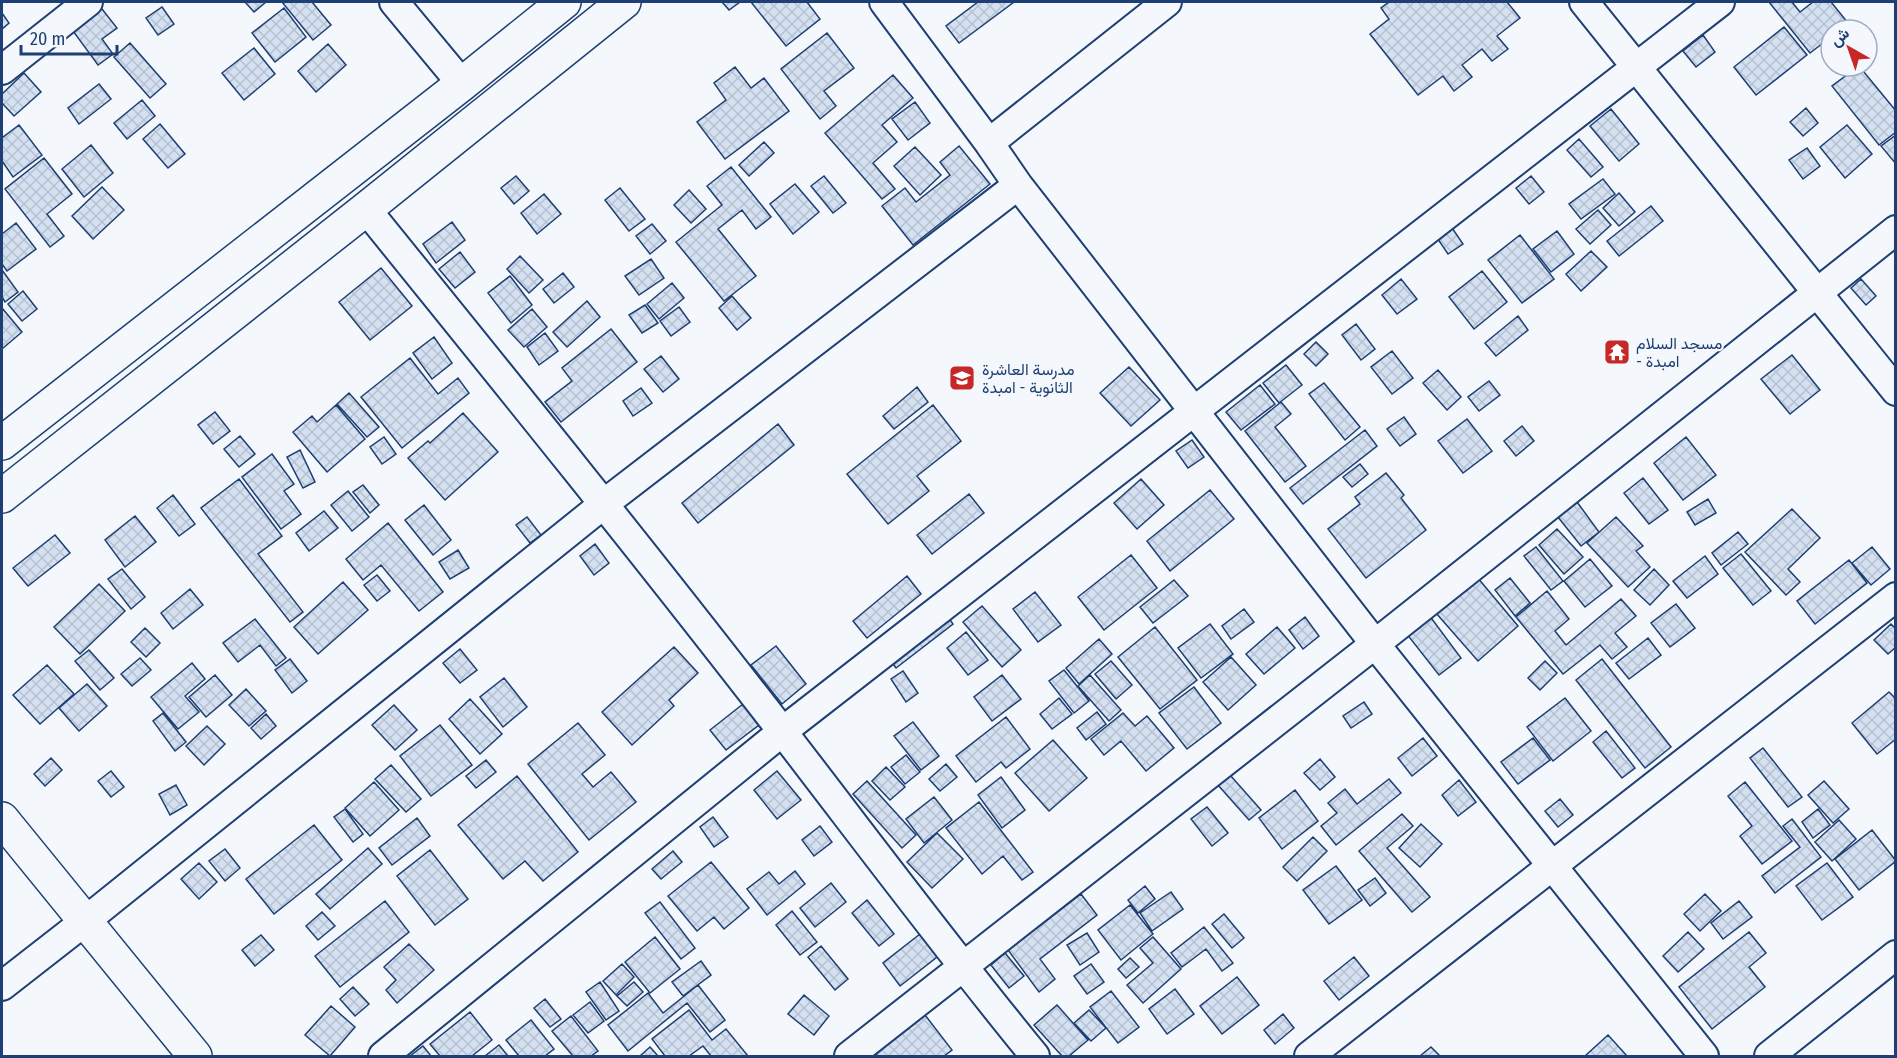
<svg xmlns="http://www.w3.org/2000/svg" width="1897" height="1058" font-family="'Fira Sans Condensed',Vazirmatn,sans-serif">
<defs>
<pattern id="building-cross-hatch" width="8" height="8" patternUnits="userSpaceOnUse" patternTransform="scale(1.5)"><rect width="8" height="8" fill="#d5e0f0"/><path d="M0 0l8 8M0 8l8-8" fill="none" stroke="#b6c1d1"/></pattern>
</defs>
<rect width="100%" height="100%" fill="#f4f7fb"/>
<!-- building -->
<path fill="url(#building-cross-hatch)" stroke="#1d3f73" stroke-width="1.5" d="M245,2H266L254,12Z
M282,2H312L331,25L313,40Z
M722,2H740L729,10Z
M751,2H807L820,19L786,46Z
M978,2H1014L959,43L946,26Z
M1389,2H1507L1520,18L1497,36L1508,49L1492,61L1482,49L1462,65L1472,77L1454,91L1443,76L1418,95L1370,34L1389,19L1381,8Z
M1769,2H1792L1800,12L1813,2H1831L1848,23L1840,30H1831V37L1810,53Z
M162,7L174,24L158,35L146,18Z
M284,8L306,37L275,62L252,33Z
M102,9L117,28L102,39L113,54L98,65L73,31Z
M2,13L9,23L2,29Z
M1784,27L1807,55L1756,95L1734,67Z
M827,33L854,68L824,91L836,106L820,119L781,69Z
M1703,35L1715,52L1696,67L1683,51Z
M130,43L166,84L150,98L114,57Z
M328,44L346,65L316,92L298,71Z
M254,48L275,74L244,100L222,73Z
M1859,66L1896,111V132L1879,145L1832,86Z
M735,67L751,88L764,78L789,111L725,159L697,122L726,100L714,83Z
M24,73L41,92L14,116L2,103V94Z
M893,75L913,98L882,125L897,142L873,163L895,189L882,199L825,133Z
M99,84L111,99L79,124L68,108Z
M142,100L155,116L127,139L114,123Z
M915,102L930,123L908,140L892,119Z
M1806,108L1818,123L1803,136L1790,122Z
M1611,109L1639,144L1619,161L1590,126Z
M160,124L185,154L168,168L143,139Z
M19,125L42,155L13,177L2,161V135L3,137Z
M1847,125L1872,154L1845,178L1820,147Z
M1896,135V164L1881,146Z
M1579,139L1603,167L1591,177L1567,150Z
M764,142L774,153L749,176L739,165Z
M91,145L113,173L84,197L62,169Z
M959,146L990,184L913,245L882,206L905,188L916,202L950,175L940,162Z
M915,147L941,175L920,195L894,166Z
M1807,148L1820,166L1803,179L1789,160Z
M44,158L72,194L47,214L64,236L50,247L5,189Z
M731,167L771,217L756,229L742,210L718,229L756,276L724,301L676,242L722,205L707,186Z
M516,176L529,191L514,204L501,188Z
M824,176L846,203L833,213L811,186Z
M1531,176L1544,192L1529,204L1516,188Z
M1603,179L1615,194L1581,219L1569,204Z
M795,184L819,212L793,234L770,204Z
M102,187L124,210L93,239L72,216Z
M620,188L645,219L629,231L605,200Z
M689,190L706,209L691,223L674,205Z
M1619,193L1635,212L1619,226L1603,208Z
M544,194L561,214L537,234L521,213Z
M1651,206L1663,221L1619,256L1607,241Z
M1598,210L1611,225L1590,244L1576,229Z
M452,222L465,240L436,263L423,244Z
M1448,222L1463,244L1448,254L1433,232Z
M16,223L36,249L7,271L2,264V234Z
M652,224L666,241L650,254L636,236Z
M1557,231L1574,254L1551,272L1533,249Z
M1520,235L1554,279L1522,303L1488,260Z
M1591,251L1607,267L1581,291L1566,274Z
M460,252L475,272L455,288L439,269Z
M520,256L543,280L529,293L507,269Z
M651,259L664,278L639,295L625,276Z
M381,268L412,306L370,340L339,302Z
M2,270L18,292L5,302L2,297Z
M1482,271L1507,302L1474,329L1449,297Z
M563,273L574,287L554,303L543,289Z
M510,276L532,305L511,323L488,293Z
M1401,279L1417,299L1397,314L1382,295Z
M1861,279L1876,296L1866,305L1851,288Z
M672,283L684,298L659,319L647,304Z
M23,291L37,309L22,321L8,304Z
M732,296L751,318L737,330L719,308Z
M587,301L600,317L567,347L553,332Z
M645,305L658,323L642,333L629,315Z
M679,307L690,322L671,336L660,321Z
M2,308L22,332L2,349Z
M532,309L547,327L524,347L508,330Z
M1518,316L1528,330L1496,356L1485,343Z
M1356,324L1375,349L1361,360L1342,335Z
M611,329L637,362L561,422L545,402L572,381L562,368Z
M545,333L558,351L539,365L527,347Z
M434,337L452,363L432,379L413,353Z
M1316,342L1328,354L1316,366L1304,354Z
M1392,351L1413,378L1392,394L1371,367Z
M1792,355L1820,390L1790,414L1761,379Z
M661,356L679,379L663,392L644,369Z
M410,358L438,394L458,378L469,393L402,448L361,397Z
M1286,365L1302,385L1279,403L1263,383Z
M1129,367L1160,400L1131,426L1100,393Z
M1438,370L1461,397L1447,410L1423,383Z
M1489,381L1500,395L1479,411L1468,397Z
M1324,383L1360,427L1345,440L1309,394Z
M1260,385L1275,404L1241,430L1226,412Z
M917,387L928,402L894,429L883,416Z
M641,388L652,403L633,416L623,401Z
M349,393L379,427L367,437L337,404Z
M1281,402L1291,414L1275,427L1306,466L1285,482L1245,431Z
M336,405L365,439L327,472L293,432L312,416L317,422Z
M933,405L961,441L917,476L929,491L888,524L847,474Z
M215,412L230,431L213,444L198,425Z
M463,413L498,452L445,500L408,458L428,441L430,443Z
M1404,417L1416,434L1400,446L1387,429Z
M1467,419L1492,451L1463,473L1438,441Z
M778,424L794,445L698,523L682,503Z
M1522,426L1534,441L1516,456L1504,441Z
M1365,430L1377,446L1303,504L1290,488Z
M240,436L255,454L239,467L224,449Z
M384,437L396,454L382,464L370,447Z
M1686,437L1716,475L1683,500L1654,463Z
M1192,440L1204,457L1188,468L1176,451Z
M300,450L315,482L303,488L287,457Z
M272,454L294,484L284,491L301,514L281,529L242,477Z
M1360,464L1368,474L1352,487L1343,477Z
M1386,473L1404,495L1401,498L1426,530L1366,578L1328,529L1360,504L1355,497Z
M1643,478L1668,510L1649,524L1624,493Z
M239,479L282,536L258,554L303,612L290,622L201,508Z
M1141,479L1164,505L1137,529L1114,503Z
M363,485L379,505L370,513L353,492Z
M1210,490L1234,519L1170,571L1147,541Z
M348,491L369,517L352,531L331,505Z
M969,494L984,513L932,554L917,535Z
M173,495L195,524L179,536L157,508Z
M1708,499L1716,513L1695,525L1687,512Z
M1577,502L1599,532L1581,546L1558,517Z
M424,505L451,540L433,555L405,520Z
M1792,509L1820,538L1788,569L1800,582L1786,595L1745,552Z
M324,511L338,528L309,551L296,533Z
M135,516L156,542L125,567L105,540Z
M527,517L541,535L530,543L516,525Z
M1616,517L1643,546L1636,551L1650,567L1628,587L1587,543Z
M388,523L443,592L419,611L381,565L363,580L346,559Z
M1557,529L1583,557L1564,574L1539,545Z
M1738,532L1748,544L1721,565L1712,553Z
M55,535L70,553L28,586L13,568Z
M595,544L609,563L594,575L580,556Z
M1536,547L1563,581L1551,590L1524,556Z
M1872,547L1890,569L1871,585L1852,563Z
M458,550L469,568L450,579L439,562Z
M1741,554L1771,591L1753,605L1723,568Z
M1131,555L1157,588L1104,630L1078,597Z
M1705,556L1718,574L1687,598L1673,581Z
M1590,559L1612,586L1585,607L1564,581Z
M1849,560L1867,583L1815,624L1797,601Z
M122,569L145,597L131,609L108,579Z
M1654,569L1669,585L1650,605L1634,590Z
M377,575L390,591L377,601L364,585Z
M907,576L921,594L867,638L853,621Z
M1477,577L1518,626L1478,661L1436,613Z
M1510,578L1530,603L1515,616L1495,590Z
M1174,580L1188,596L1153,623L1140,607Z
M343,582L368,610L318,654L294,627Z
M99,584L125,611L80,654L54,627Z
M190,589L203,605L173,629L161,613Z
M1547,591L1569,619L1555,631L1566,645L1621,599L1636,616L1615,633L1627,647L1612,659L1600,645L1563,674L1516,617Z
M1035,592L1061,625L1038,642L1013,609Z
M1676,604L1695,628L1670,647L1651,623Z
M982,606L1021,650L1002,667L963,622Z
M942,608L953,624L896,668L884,652Z
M1244,609L1254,622L1231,639L1222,626Z
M1429,615L1461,658L1439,675L1406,633Z
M1305,617L1319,636L1303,649L1289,630Z
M255,619L286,658L276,666L260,645L238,662L223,643Z
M1210,624L1233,654L1201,678L1178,648Z
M1891,624L1896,629V647L1888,654L1874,640Z
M1155,627L1197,680L1160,709L1118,657Z
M1277,627L1295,648L1264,674L1246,654Z
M145,628L160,643L146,657L131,642Z
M966,632L988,660L968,675L947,648Z
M1648,638L1661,655L1629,679L1616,663Z
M1099,639L1112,654L1079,684L1066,668Z
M776,646L806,684L782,704L751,665Z
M674,647L698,673L669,700L674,706L632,745L602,712Z
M460,649L477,670L460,683L443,663Z
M89,650L114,678L100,690L75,661Z
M1231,657L1256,685L1228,710L1203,682Z
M140,658L151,670L132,686L121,674Z
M290,659L307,681L292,693L275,670Z
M1602,659L1671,747L1645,768L1576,680Z
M1111,661L1132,685L1116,699L1095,674Z
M1545,661L1557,673L1540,690L1528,678Z
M192,663L205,679L185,696L199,712L178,729L151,697Z
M47,665L74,694L40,724L13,695Z
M1064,670L1089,701L1074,713L1049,681Z
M903,671L918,693L906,702L891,679Z
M215,675L232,695L206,717L189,697Z
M1002,675L1021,699L992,721L974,697Z
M1090,675L1121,710L1109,721L1078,686Z
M504,678L527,707L503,727L480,697Z
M87,684L107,706L79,731L59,708Z
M1194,687L1221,723L1187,749L1159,713Z
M246,689L266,711L249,726L229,705Z
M1889,692L1896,699V739L1877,754L1852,723Z
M1059,698L1072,714L1052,729L1040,714Z
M1565,698L1591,731L1553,761L1527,727Z
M470,699L502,734L480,754L449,719Z
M1364,702L1372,714L1351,728L1343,716Z
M743,704L759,725L726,750L710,730Z
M394,705L417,730L395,750L372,725Z
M1097,712L1106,724L1086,740L1077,728Z
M163,713L186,742L175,751L153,721Z
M1123,713L1135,726L1147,716L1174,748L1146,771L1121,741L1104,755L1091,739Z
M266,714L276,726L261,739L251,728Z
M1006,717L1030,749L1006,768L1001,762L976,782L956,756Z
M913,722L939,756L921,770L894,736Z
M578,723L605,755L582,774L593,787L611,772L636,802L589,840L528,764Z
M440,725L472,765L431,796L400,756Z
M207,726L225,744L204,765L186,746Z
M1606,731L1635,768L1622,778L1593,742Z
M1423,738L1437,756L1412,776L1398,758Z
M1533,738L1550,760L1518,784L1501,762Z
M1053,740L1087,778L1049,811L1015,773Z
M1763,748L1802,797L1788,807L1750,758Z
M906,755L920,772L905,784L891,767Z
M51,758L62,770L45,786L34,774Z
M1320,759L1335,777L1320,790L1304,773Z
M486,760L496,772L476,788L466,776Z
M946,764L957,777L940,791L929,779Z
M391,765L421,799L406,812L375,779Z
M886,767L905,787L890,800L872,781Z
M111,771L124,787L111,797L98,781Z
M777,771L801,800L777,819L754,790Z
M1230,775L1261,810L1249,820L1218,785Z
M517,776L578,852L543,881L525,861L503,879L458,825Z
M1001,777L1025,810L1002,828L978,795Z
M1389,779L1401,793L1336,845L1321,826L1337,813L1328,803L1345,789L1357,804Z
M1459,780L1476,802L1458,816L1442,795Z
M867,781L916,835L902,848L853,794Z
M1824,781L1849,809L1833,823L1808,795Z
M374,782L399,810L370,836L345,808Z
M1745,782L1792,841L1762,864L1740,836L1752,826L1728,796Z
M176,785L187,805L170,815L159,794Z
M1295,790L1318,821L1282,849L1259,818Z
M934,797L952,820L924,843L906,819Z
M1560,799L1573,815L1558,827L1545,811Z
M979,802L1033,872L1022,880L1003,856L982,874L946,828Z
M1207,807L1228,833L1212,846L1191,819Z
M345,809L363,834L353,842L334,817Z
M1818,809L1830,825L1813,838L1802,822Z
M1402,814L1413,826L1387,848L1430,897L1412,912L1359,851Z
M713,817L728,837L714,847L700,827Z
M417,818L430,836L392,865L379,848Z
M1792,819L1821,857L1775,893L1762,876L1800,847L1783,826Z
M1839,820L1856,839L1832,861L1815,842Z
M1421,824L1442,844L1420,867L1399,848Z
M314,825L342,860L274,914L246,879Z
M820,826L832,842L814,856L802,840Z
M1872,830L1896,861L1859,890L1835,859Z
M937,833L963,859L932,888L907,862Z
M1313,837L1327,851L1297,881L1283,867Z
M368,848L382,864L330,909L316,894Z
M225,849L240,868L225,881L209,861Z
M430,850L468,899L435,925L397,876Z
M673,851L682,862L661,879L652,869Z
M711,862L749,908L724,929L714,917L697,931L668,896Z
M199,863L217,882L199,899L181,879Z
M1827,863L1853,897L1822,920L1796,886Z
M1336,866L1362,900L1329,924L1303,890Z
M795,871L805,884L767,915L747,889L769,872L779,884Z
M1375,878L1386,893L1370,906L1358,890Z
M831,883L846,902L815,927L800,908Z
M1145,886L1155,899L1138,913L1128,900Z
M1171,892L1183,909L1152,931L1140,913Z
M1081,894L1097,915L1040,959L1055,979L1039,992L1008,950Z
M1705,894L1721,911L1700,931L1684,914Z
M867,900L894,934L879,946L852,913Z
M385,901L409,932L340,987L315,956Z
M1739,901L1752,917L1723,939L1711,923Z
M660,902L695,948L681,959L645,913Z
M1130,905L1153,934L1121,960L1098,930Z
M792,911L817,942L800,955L776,925Z
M322,912L335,926L318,940L306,926Z
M1224,914L1244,938L1232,948L1212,924Z
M1204,927L1233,963L1222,971L1206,949L1182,967L1171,953Z
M1688,932L1704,949L1678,972L1663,956Z
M1749,932L1766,953L1749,967L1765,987L1712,1029L1679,987Z
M1087,933L1099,952L1080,965L1067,945Z
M920,934L937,957L900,986L883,963Z
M261,935L274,950L255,966L242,950Z
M655,937L680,969L650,993L625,962Z
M1153,937L1181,969L1143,1003L1127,985L1153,963L1140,948Z
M409,944L434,970L397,1003L386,990L396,980L384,967Z
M821,946L848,979L835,990L808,957Z
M1005,953L1024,976L1009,988L991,965Z
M1354,957L1369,976L1339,1000L1324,981Z
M1130,958L1139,967L1126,978L1118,969Z
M701,961L711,975L683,996L672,982Z
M622,964L634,977L616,995L603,981Z
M1091,964L1104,982L1087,994L1074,976Z
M1237,977L1259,1005L1222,1034L1200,1006Z
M600,982L619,1011L606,1020L586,992Z
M634,982L643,992L627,1006L617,996Z
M698,985L725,1020L710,1032L687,1003L628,1051L608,1025L648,993L663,1013Z
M353,987L369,1004L355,1016L340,999Z
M1175,989L1194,1014L1167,1034L1149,1009Z
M1111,991L1139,1027L1118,1043L1090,1007Z
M804,995L829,1016L814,1035L788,1014Z
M545,999L561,1019L550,1027L534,1008Z
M590,1002L604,1021L588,1033L573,1015Z
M1057,1005L1088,1040L1069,1056H1062L1034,1025Z
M331,1006L355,1027L330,1056L305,1035Z
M689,1010L712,1040L726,1029L748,1056H711L703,1046L689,1056H665L652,1039Z
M1089,1010L1106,1028L1091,1041L1074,1023Z
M470,1012L492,1040L472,1056H440L430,1044Z
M1283,1014L1294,1028L1275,1044L1264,1030Z
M925,1015L952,1050L944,1056H878L876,1054Z
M571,1016L598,1051L591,1056H573L552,1031Z
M531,1020L554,1049L545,1056H519L506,1040Z
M1608,1035L1627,1056H1585Z
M499,1045L508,1056H485Z
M423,1046L431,1056H410Z
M650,1047L658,1056H640Z
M1431,1047L1440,1056H1420Z"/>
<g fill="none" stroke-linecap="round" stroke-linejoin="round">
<defs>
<path id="street" d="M394,2L462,84
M884,2L989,143L1018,185L1375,644L1704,1056
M1584,2L1896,391
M2,70L88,2
M989,143L1167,2
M366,209C506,382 646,555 782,731C866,840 948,950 1035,1056
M2,986L84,922L605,503L1018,185
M383,1056L783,731L1720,2
M849,1056L1375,644L1896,230
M1309,1056L1896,597
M1769,1056L1896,955"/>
<path id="secondary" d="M2,443L462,84L564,2
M2,496L366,209L624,2
M2,819L195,1056"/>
</defs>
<!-- street casing -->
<use href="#street" stroke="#1d3f73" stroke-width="32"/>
<!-- secondary casing -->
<use href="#secondary" stroke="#1d3f73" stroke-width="36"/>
<!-- street -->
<use href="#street" stroke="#f4f7fb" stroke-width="28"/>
<!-- secondary -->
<use href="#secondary" stroke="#f4f7fb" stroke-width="33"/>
</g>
<!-- icons -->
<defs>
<symbol id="temple-square" viewBox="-11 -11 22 22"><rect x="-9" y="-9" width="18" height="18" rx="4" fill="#c62828" stroke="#f4f7fb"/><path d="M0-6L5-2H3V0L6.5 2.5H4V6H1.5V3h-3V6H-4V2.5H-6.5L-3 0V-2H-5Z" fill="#fff"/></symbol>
<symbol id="school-square" viewBox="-11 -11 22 22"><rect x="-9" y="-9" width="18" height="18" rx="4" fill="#c62828" stroke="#f4f7fb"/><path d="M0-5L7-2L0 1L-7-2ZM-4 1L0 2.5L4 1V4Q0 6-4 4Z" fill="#fff"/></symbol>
</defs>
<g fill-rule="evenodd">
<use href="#temple-square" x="1602" y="337" width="30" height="30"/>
<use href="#school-square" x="947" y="363" width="30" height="30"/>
</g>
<g text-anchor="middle" stroke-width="4.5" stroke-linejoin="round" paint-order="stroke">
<!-- poi labels -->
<g font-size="16" fill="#1d3f73" stroke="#f4f7fb" text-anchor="start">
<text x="1636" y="349">مسجد السلام<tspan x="1636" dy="18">- امبدة</tspan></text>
<text x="982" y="375">مدرسة العاشرة<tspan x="982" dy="18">الثانوية - امبدة</tspan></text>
</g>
</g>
<!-- border -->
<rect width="1897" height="1058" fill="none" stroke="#1d3f73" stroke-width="6"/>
<!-- north arrow -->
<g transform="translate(1849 48) rotate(320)"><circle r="28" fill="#f4f7fb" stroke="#9eadc5" stroke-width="1.5"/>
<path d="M0-4.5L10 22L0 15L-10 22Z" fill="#c62828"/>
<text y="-9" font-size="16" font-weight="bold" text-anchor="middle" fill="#1d3f73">ش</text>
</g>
<!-- scale -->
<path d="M21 45v9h96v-9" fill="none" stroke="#1d3f73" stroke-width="3"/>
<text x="30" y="45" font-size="18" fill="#1d3f73" stroke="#f4f7fb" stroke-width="4.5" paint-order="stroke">20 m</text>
</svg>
